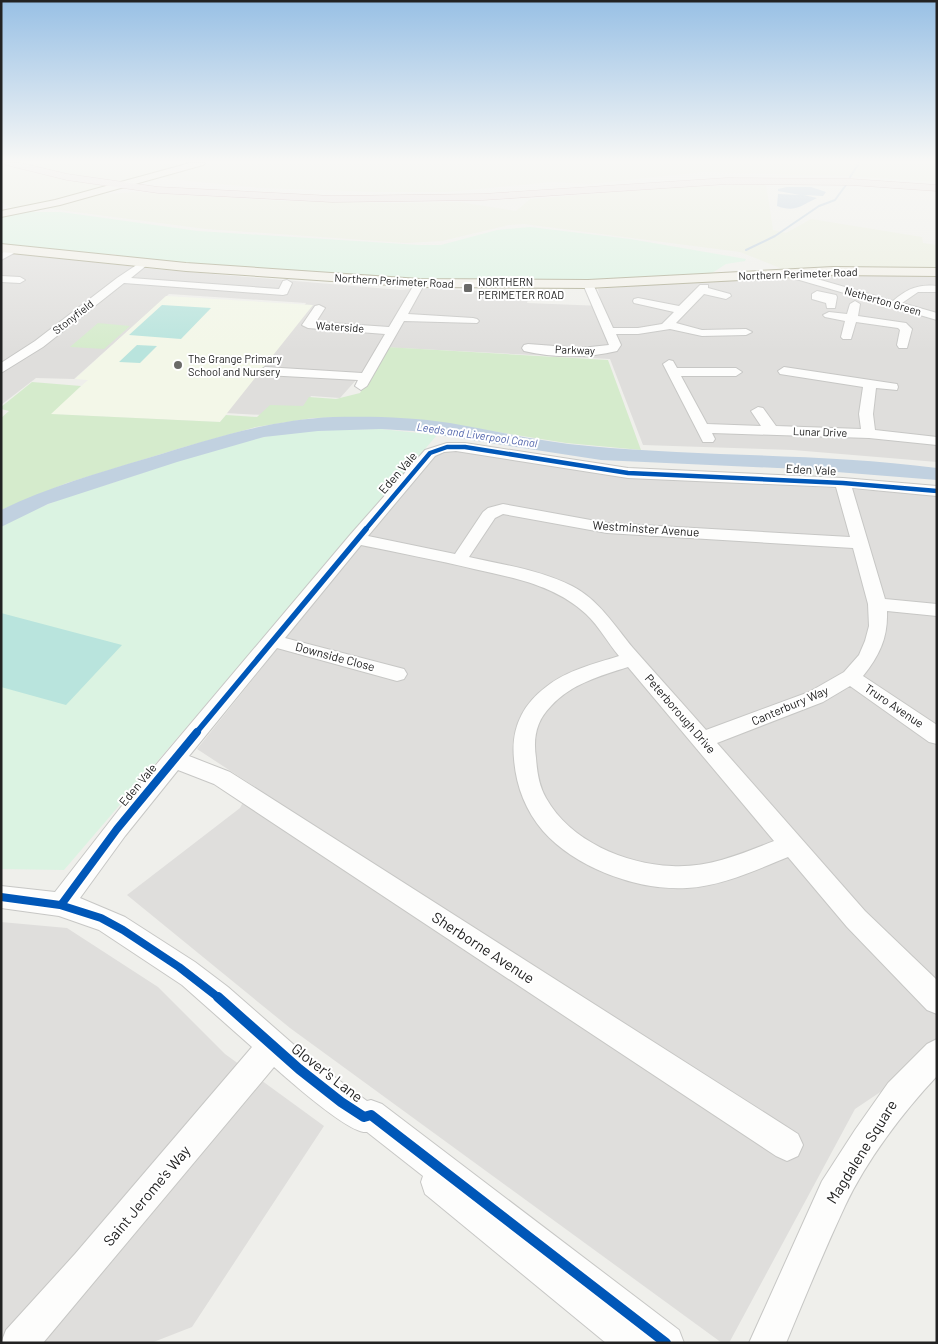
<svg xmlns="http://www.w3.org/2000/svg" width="938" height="1344" font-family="Barlow,sans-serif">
<rect width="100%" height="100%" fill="#efefeb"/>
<!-- residential -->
<path fill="#dfdedc" d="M15,253L154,269L401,290L425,288L476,291L493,288L531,290L527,303L602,306L598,289L708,280L810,275L886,274L937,277V462L793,450L643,445L610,359L381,347L366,369L340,398L311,396L304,406L263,415L225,413L306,303L169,294L74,379L36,378L1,405V259Z
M451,448L618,474L937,495V1054L855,1109L729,1343H722L290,1028L127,895L240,808L252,785L197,749L434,453Z
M1,922L67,928L158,987L225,1054L324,1126L192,1327L151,1343H1Z"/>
<!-- education -->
<path fill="#f3f7e8" d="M166,296L313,305L220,422L50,414L88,380L75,379Z"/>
<!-- farmland -->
<path fill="#eaeedf" d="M1,163H197L128,182L14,209L1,202Z
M206,163H937V182L846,176L703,172L590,184L552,182L447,192H377L260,188L168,179L165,174Z
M766,184L773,230L786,233L811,219L922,237L923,243L937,245V269L785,270L740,252L524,224L509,225L442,241L406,243L206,229L52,209L48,207L88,195L136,192L285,201L397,203L460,202L516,211L530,199L675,187Z"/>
<!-- grass -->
<path fill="#d5ebcc" d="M98,323L130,326L104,349L70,347Z
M386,347L608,360L641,450L566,443L423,420L354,417L313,418L256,427L181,448L67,483L1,510V418L9,411L1,409V407L32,382L81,386L51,414L220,422L226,415L257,417L270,405L303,406L309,397L336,399L360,393Z"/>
<!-- park -->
<path fill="#dbf3e2" d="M25,212H61L198,231L419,245H441L497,230L530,227L630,239L746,259L745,261L726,264L712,273L568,281L388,279L263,271L119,256L114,254H89L1,246V217Z
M381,429L437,435L64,870L1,869V527C37,505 79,493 118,481C166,465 214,448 264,437C302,429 342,430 381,429Z"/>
<!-- pitch -->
<path fill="#b9e4dd" d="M162,305L211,308L181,339L129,335Z
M137,345L157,346L140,363L119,362Z
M1,613L122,645L66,705L1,687Z"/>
<!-- water -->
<path fill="#c1d1e0" d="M787,187H811L826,192L823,196L804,195L817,198C802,205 795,213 777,206L778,194L800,195L778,191V189Z
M333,417C372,416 412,417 450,423C496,431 542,442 589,446C704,457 821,453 937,468V480L799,469L601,460L413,431L381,429L318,431L264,437L177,462L48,504L1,527V510C48,487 98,473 148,458C209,439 269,420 333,417Z"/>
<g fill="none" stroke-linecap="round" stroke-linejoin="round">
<!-- stream -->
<path stroke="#c1d1e0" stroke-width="2" d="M850,177L859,163
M746,250L775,236L819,206L835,200L846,185"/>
<defs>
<path id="minor" d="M13,247L18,250L16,252L1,260V253Z
M144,260L147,261V265L131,278L279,289L283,281L287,280L292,283L287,294L283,295L124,283L43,347L1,373V363L35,341L117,278Z
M800,274L893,301C907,289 918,284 937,286V292H918L902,303L937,313V320L796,279V275Z
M1,276L20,277L25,280L20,283L1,282Z
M420,280L425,283L408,314L473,318L477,319L479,321L477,323L404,321L367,386L361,390L355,386L358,380L265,375L259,371L265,367L362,373L385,334L308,328L302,325L315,306L319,305L325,308L316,322L389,327L415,283Z
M588,281L593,284L613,328H638L662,324L674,312L634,303L633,301L634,299L638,298L679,306L700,285H708V288L730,294L731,296L726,299L704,294L676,323L702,330L746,329L752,332L746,335L702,336L670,329L638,334H616L621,345L617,351C589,358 553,358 524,351L522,348L524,345L528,344L581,348L609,345L583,284Z
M817,291L836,295L837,297L835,308H827L826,303L812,299V294Z
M855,301L860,304L858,316L906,323L912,329L907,348H899L897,345L900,330L898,328L856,322L851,339H843L841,337L845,321L825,317L823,315L829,312L847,314L850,304Z
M669,360L673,361L677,368H736L742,372L736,376H681L707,424L761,426L751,411L758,407L763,408L776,426L861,429L859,414L863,387L780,374L778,371L784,367L897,384L898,387L897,390L876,388L873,414L875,430L937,437V445L869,438L712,433L715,439L713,442H703L663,364Z
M447,443H465L628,468L843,478L937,486V496L852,488L885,599L937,604V616L887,611C888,637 880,655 863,676L937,725V744L929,742L850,686L823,702L717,743L865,911L937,980V1014L927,1010L847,927L788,857C756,870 722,886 687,888C638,891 576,868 543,831C525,810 516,785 514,759C511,729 522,705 546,687C567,670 594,664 619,656C608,643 599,626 586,614C555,585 514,578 474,569C437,560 399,553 361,545L285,638L404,669L407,674L404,679L397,681L277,648L189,756L230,772L798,1134L803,1145L798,1156L787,1161L776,1156L214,784L178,770L125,836L80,898L125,917L195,962L228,987L309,1058L367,1101L371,1100L382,1104L679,1330L684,1343H606L425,1194L421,1182L423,1176L367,1132C350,1135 289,1080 274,1067L43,1343H1L6,1330L75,1254L252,1047L182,985L99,930L59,916L1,908V886L55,892L128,798L350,535L425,450ZM456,451L628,478L836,487L850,537L607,523L503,504L488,508L483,512L455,554L368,536L435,456L444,452ZM503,514L607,533L853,548L868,604L869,626L865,641L859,655L844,672L809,692L706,730C682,703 657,675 633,648C614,625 599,600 572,586C540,570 504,565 469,557L495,518ZM628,667L774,841C741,854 708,868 672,866C625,864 570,841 546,798C539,786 537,772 536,758C533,738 536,721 551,706C571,684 600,676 628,667Z
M937,1039V1076C903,1112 866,1161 845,1206C824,1251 805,1297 786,1343H749L822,1181L855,1130L888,1083L927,1044Z"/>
<path id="major" d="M190,163H205L203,165L60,205L1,217V211L55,200Z
M1,244L186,263L420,279L588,280L833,267L937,268V276L833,275L588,288L420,287L186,271L1,252Z"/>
<path id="highway" d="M5,163H21L67,174L158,187L332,196L483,194L727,178L851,179L937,185V191L851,185L727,184L483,200L332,202L158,193L67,180L6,165Z"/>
</defs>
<!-- minor casing -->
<use href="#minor" stroke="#c7c7c5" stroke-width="2"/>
<!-- major casing -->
<use href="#major" stroke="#a5a388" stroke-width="2"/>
<!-- highway casing -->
<use href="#highway" stroke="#c2a4a5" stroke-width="1"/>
<!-- minor -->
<use href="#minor" fill="#fdfdfc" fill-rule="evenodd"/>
<!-- major -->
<use href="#major" fill="#f2f0e8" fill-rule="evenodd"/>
<!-- highway -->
<use href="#highway" fill="#ebe2e1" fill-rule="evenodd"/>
<defs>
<path id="cycleway-far3" d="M365,530L430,453L447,447H465L628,473L843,483L937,491"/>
<path id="cycleway-far2" d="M196,733L366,529"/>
<path id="cycleway-far1" d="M1,897L60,905L101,918L123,930L179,967L219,998
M61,905L117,829L197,732"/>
<path id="cycleway" d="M218,997L299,1069L341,1102L364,1117L371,1115L666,1343"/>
</defs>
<!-- cycleway-far3 casing -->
<use href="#cycleway-far3" stroke="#fff" stroke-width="7"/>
<!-- cycleway-far2 casing -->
<use href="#cycleway-far2" stroke="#fff" stroke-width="9"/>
<!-- cycleway-far1 casing -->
<use href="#cycleway-far1" stroke="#fff" stroke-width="11"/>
<!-- cycleway casing -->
<use href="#cycleway" stroke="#fff" stroke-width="13"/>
<!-- cycleway-far3 -->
<use href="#cycleway-far3" stroke="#0057b8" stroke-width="4.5"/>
<!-- cycleway-far2 -->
<use href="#cycleway-far2" stroke="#0057b8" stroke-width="5.5"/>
<!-- cycleway-far1 -->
<use href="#cycleway-far1" stroke="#0057b8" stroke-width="8"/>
<!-- cycleway -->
<use href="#cycleway" stroke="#0057b8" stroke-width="10"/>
</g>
<!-- sky -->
<linearGradient id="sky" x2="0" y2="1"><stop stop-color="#98c0e5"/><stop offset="0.46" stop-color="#f8f8f6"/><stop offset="1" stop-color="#f8f8f6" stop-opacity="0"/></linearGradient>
<rect width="938" height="351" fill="url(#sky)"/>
<!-- markers -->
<g fill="#6a6a68" stroke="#fff" stroke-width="2">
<rect x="463" y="283" width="10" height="10" rx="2.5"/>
<circle cx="178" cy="365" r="5"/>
</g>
<g text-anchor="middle" stroke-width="4" stroke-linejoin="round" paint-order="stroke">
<!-- far-street labels -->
<g font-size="11" fill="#222" stroke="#fff">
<text transform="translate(798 274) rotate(-2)" y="4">Northern Perimeter Road</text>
<text transform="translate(394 281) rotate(3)" y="4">Northern Perimeter Road</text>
<text transform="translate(883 301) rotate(16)" y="4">Netherton Green</text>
<text transform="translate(73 317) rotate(-38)" y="4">Stonyfield</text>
<text transform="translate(340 327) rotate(4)" y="4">Waterside</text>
<text transform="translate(575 350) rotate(2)" y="4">Parkway</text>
<text transform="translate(820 432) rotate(2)" y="4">Lunar Drive</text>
</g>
<!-- far-poi labels -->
<g font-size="11" fill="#222" stroke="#fff" text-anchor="start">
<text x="478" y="286">NORTHERN<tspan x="478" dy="13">PERIMETER ROAD</tspan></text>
<text x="188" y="363">The Grange Primary<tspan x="188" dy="13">School and Nursery</tspan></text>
</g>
<!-- far-water labels -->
<g font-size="11" font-style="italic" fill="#5367ad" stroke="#fff">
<text transform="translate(477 435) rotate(8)" y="4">Leeds and Liverpool Canal</text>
</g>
<!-- street labels -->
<g font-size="12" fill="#222" stroke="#fff">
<text transform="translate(811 470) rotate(3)" y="4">Eden Vale</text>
<text transform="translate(398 473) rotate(-49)" y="4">Eden Vale</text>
<text transform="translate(646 529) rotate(4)" y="4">Westminster Avenue</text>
<text transform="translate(335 657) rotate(15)" y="4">Downside Close</text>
<text transform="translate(790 706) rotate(-23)" y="4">Canterbury Way</text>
<text transform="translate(894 706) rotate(34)" y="4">Truro Avenue</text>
<text transform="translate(680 714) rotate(49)" y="4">Peterborough Drive</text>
<text transform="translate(138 785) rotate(-50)" y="4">Eden Vale</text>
</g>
<!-- near-street labels -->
<g font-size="15" fill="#222" stroke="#fff">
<text transform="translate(483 948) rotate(33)" y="5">Sherborne Avenue</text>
<text transform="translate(327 1073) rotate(38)" y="5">Glover's Lane</text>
<text transform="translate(862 1152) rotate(-58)" y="5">Magdalene Square</text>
<text transform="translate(147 1196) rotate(-50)" y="5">Saint Jerome's Way</text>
</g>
</g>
<!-- border -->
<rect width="938" height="1344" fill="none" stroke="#222222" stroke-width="5"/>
</svg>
